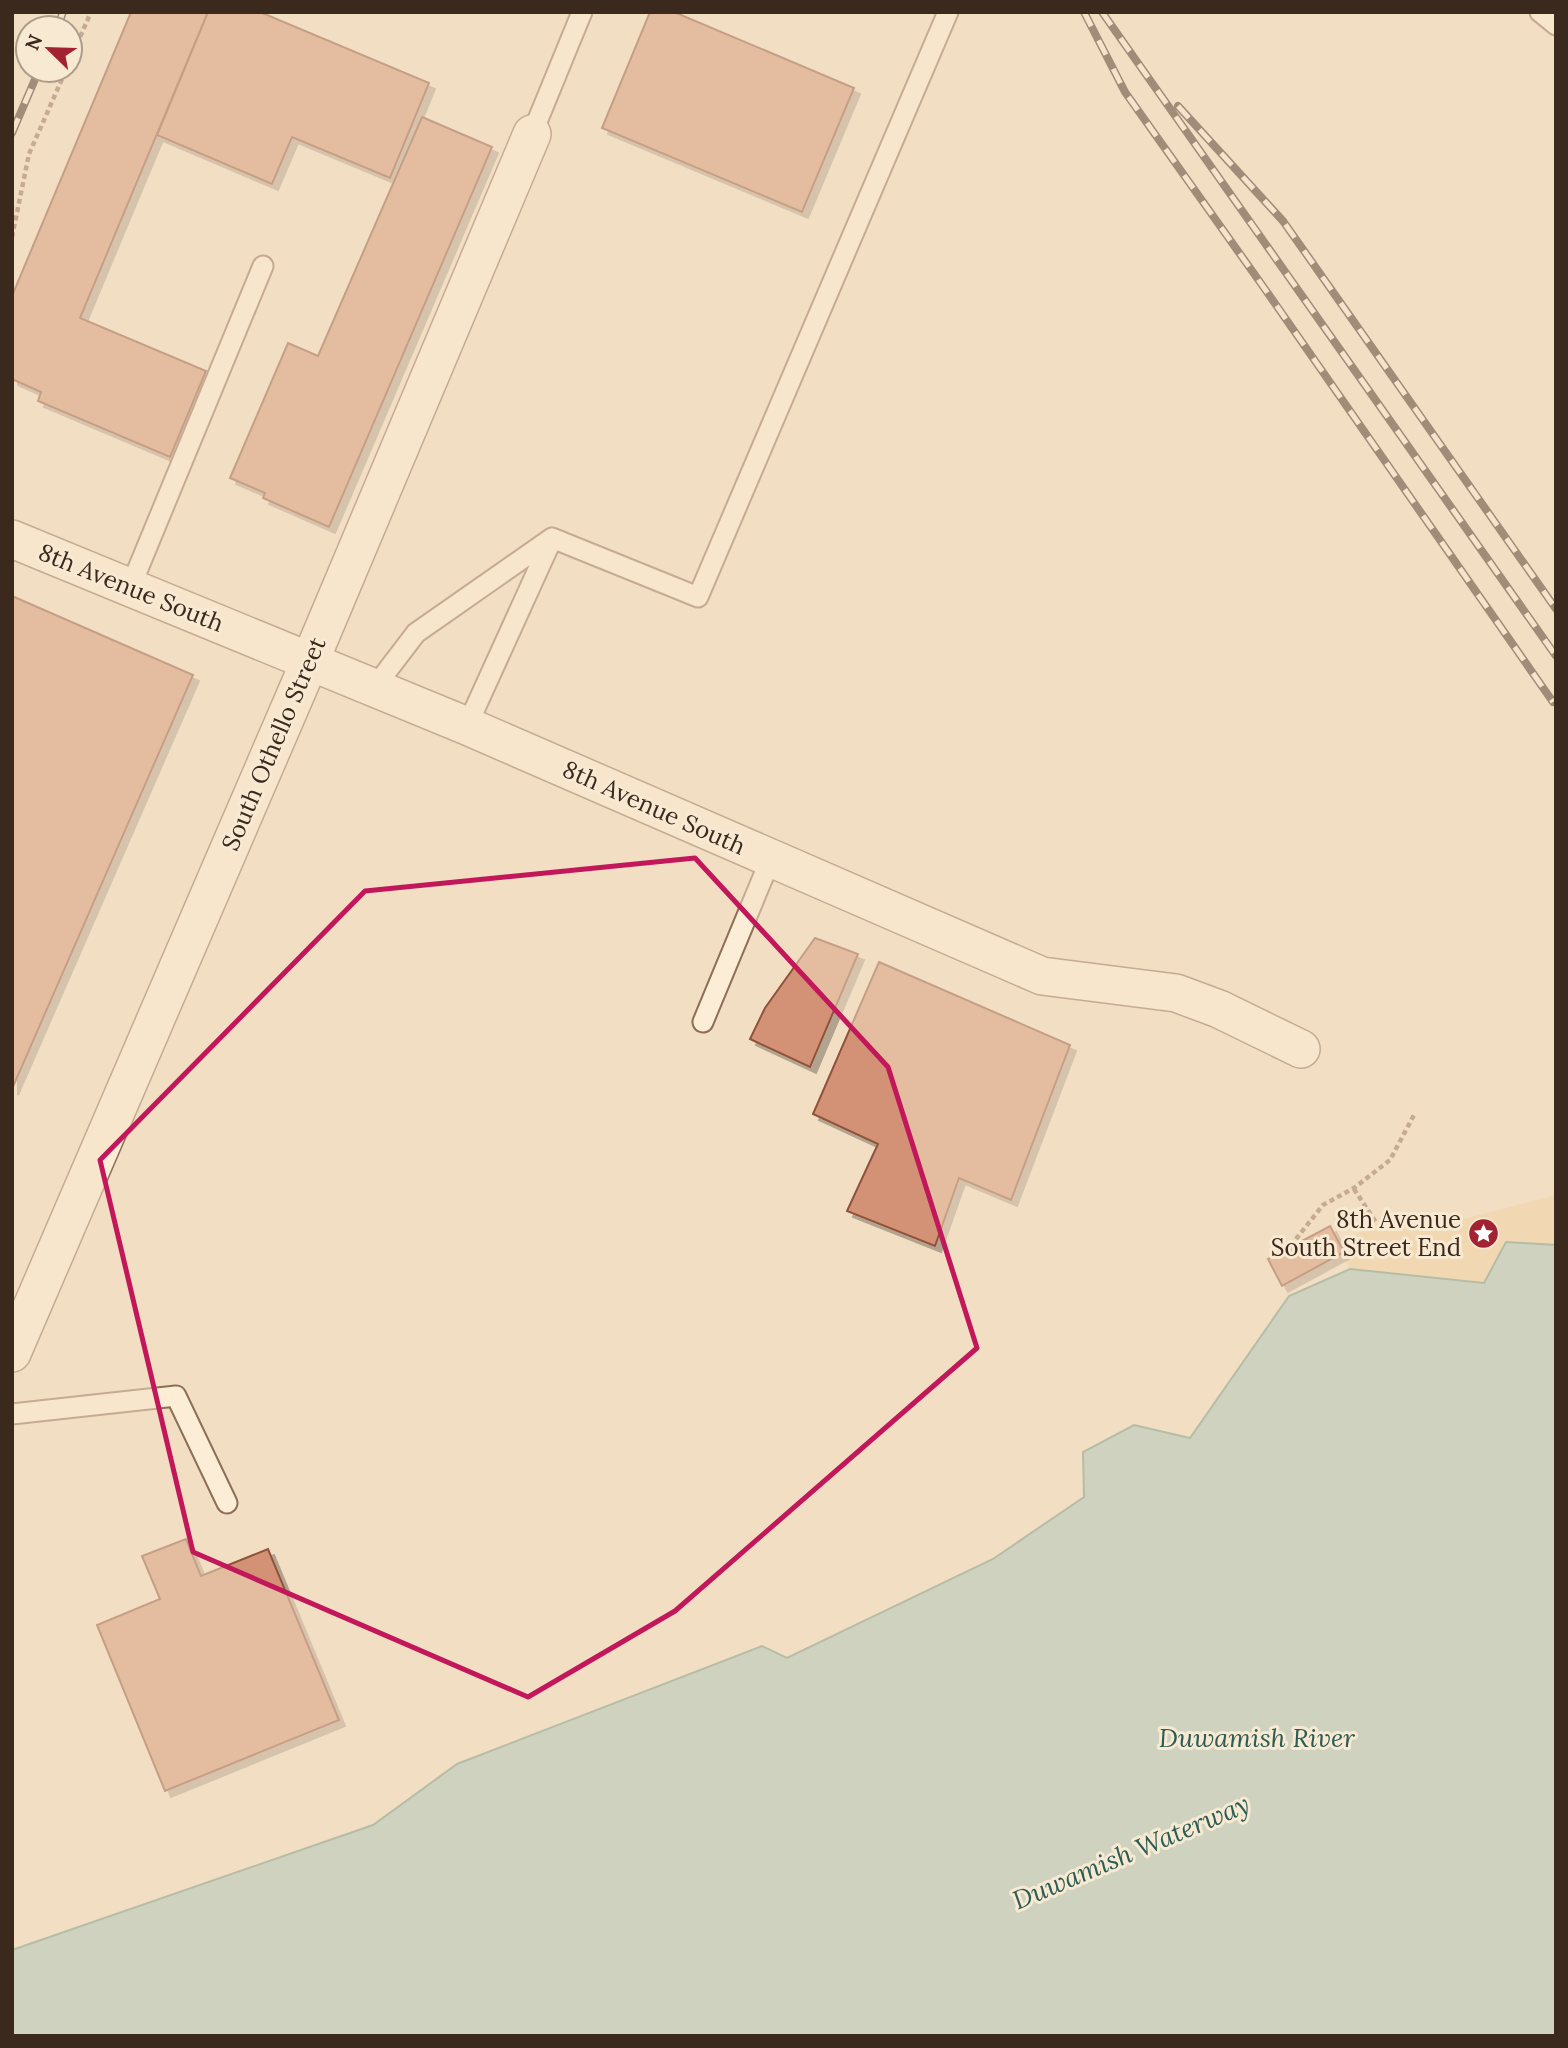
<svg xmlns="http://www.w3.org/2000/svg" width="1568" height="2048" font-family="Lora,serif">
<defs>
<filter id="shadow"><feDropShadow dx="6" dy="6" stdDeviation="0" flood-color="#0004"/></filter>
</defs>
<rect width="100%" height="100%" fill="#f2dec3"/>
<!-- sand -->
<path fill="#f0d19e" d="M1556,1195V1245L1506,1242L1485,1283L1350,1269L1335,1244L1377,1224L1412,1227L1444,1224Z"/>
<!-- water -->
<path fill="#a5c4b8" stroke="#6b9485" stroke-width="2" d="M1506,1242L1556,1245V2036H12V1950L373,1825L457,1764L762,1646L787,1658L993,1559L1084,1497L1083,1452L1134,1425L1190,1438L1289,1296L1350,1269L1484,1283Z"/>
<!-- building -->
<path fill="#d39275" stroke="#8f533b" stroke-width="2" filter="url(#shadow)" d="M131,12H208L80,318L206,371L170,457L38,401L41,392L12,379V296Z
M208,12H260L429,83L390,178L292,137L272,184L157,135Z
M650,12H674L854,88L802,212L602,128Z
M422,117L492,147L329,527L263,498L265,493L230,478L288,343L318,356Z
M12,596L193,675L12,1089Z
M815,938L858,954L810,1067L750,1039L765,1008Z
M879,962L1070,1045L1011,1200L959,1178L935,1246L847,1211L878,1144L813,1114Z
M1330,1226L1344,1252L1282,1286L1268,1259Z
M186,1539L201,1576L268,1549L339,1720L165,1791L97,1625L160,1599L142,1556Z"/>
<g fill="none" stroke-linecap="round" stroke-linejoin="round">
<defs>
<path id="lane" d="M1540,12L1556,25
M532,134L582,12
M552,538L698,597L948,12
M130,588L263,266
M374,688L416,633L552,538
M467,726L552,539
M703,1022L771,858
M12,1414L176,1396L227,1503"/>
<path id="street" d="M12,539L467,726L1042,976L1176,993L1219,1009L1301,1049
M12,1353L310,661L532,134"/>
</defs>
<!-- lane casing -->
<use href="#lane" stroke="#8e6e58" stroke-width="23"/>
<!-- street casing -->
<use href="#street" stroke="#8e6e58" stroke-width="40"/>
<!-- path -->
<path stroke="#8e6e58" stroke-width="4.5" stroke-dasharray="5 3.5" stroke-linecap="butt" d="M70,60L91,12
M12,237L29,154L66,70
M1354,1189L1377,1224
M1296,1239L1323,1205L1354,1188L1390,1160L1414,1115"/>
<!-- lane -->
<use href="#lane" stroke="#fcedd7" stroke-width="19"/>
<!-- street -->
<use href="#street" stroke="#fcedd7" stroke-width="37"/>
<defs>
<path id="rail" d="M1084,12L1125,92L1267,292L1553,702
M1102,12L1556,656
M57,28L63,12
M1178,106L1283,221L1556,609
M12,133L39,70"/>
</defs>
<!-- rail casing -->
<use href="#rail" stroke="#3c291d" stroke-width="8"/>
<!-- rail -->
<use href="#rail" stroke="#f8e9d3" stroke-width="5" stroke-dasharray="16" stroke-linecap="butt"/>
</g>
<!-- marked area -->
<path d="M0 0H1568V2048H0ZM695,858L888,1067L977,1348L675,1611L528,1697L193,1552L100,1160L365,891Z" fill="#f2dec3" fill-opacity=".55" fill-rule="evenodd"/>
<path fill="none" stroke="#c2185b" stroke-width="5" stroke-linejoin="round" d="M695,858L888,1067L977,1348L675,1611L528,1697L193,1552L100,1160L365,891Z"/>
<!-- icons -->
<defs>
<symbol id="sight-disc" viewBox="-11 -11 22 22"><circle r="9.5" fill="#a22231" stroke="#f8e9d3"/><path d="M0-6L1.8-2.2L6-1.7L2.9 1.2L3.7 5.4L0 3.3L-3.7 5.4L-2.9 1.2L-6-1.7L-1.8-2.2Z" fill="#fff"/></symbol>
</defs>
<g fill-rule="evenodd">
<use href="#sight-disc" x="1466" y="1216" width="35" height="35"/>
</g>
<g text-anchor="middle" stroke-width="6" stroke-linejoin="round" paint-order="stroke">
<!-- street labels -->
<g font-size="24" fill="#3c291d" stroke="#f8e9d3">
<text transform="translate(131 588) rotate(22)" y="8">8th Avenue South</text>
<text transform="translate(274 744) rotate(-67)" y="8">South Othello Street</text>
<text transform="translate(654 808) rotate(24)" y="8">8th Avenue South</text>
</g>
<!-- poi labels -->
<g font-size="24" fill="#3c291d" stroke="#f8e9d3" text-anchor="end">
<text x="1461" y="1228">8th Avenue<tspan x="1461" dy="28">South Street End</tspan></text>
</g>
<!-- water labels -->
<g font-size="26" font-style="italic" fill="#2b5d55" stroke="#f8e9d3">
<text x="1257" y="1747">Duwamish River</text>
<text transform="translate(1131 1852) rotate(-23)" y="9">Duwamish Waterway</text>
</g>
</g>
<!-- border -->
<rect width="1568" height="2048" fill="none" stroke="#3c291d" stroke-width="28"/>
<!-- north arrow -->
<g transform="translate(49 49) rotate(293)"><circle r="33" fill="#f8e9d3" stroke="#ad9c8a" stroke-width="2"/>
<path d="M0-5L12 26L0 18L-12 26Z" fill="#a22231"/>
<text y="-10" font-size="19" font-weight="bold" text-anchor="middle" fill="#3c291d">N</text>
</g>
</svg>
